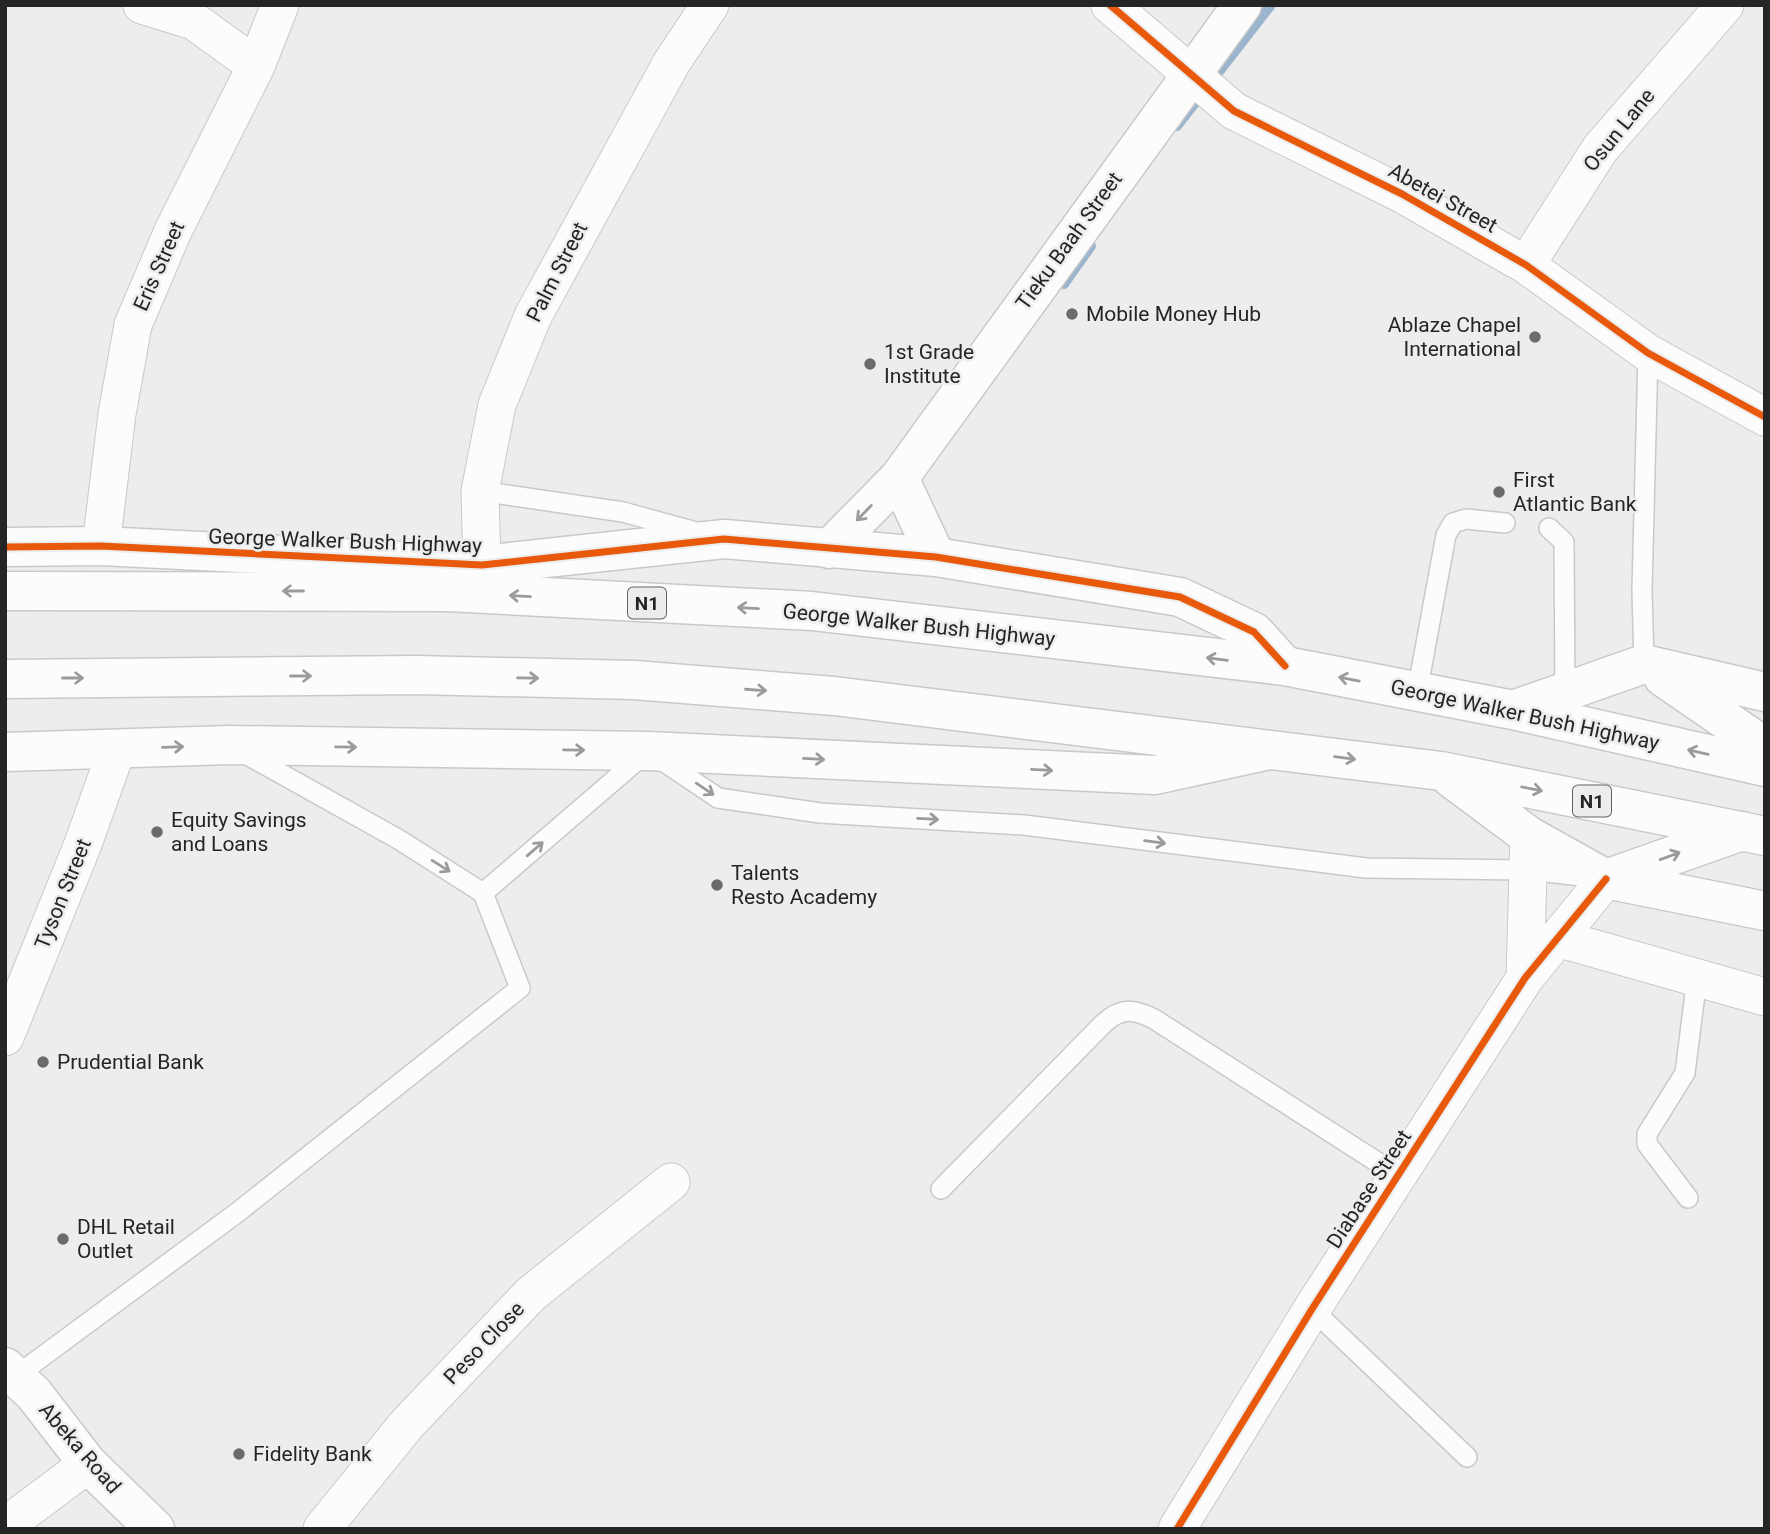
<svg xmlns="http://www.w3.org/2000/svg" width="1770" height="1534" font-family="Roboto,sans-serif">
<rect width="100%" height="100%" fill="#ededed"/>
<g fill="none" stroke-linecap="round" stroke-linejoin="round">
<!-- stream -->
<path stroke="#9ab5cd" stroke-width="10" d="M1211,82L1271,5
M1177,126L1202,94
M1064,284L1091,246"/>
<defs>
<path id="lane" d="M480,491L623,512L696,532
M1549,528L1564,542L1565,692
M1644,664L1642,590L1648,353
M1417,692L1446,535L1453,523L1466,519L1505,523
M483,893L648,751L718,798L820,813L1024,825L1366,868L1528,870L1582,876
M941,1189L1104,1023C1122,1007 1134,1009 1154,1019L1399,1176
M1688,1198L1647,1144V1134L1685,1073L1697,978
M1312,1309L1467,1457
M16,1376L238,1212L520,988L483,893L398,839L242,752"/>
<path id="street" d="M142,5L194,21L256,66
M1110,5L1234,111L1402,194L1526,265L1648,353L1765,417
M1526,265L1600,149L1725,5
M101,546L117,414L133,325L173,231L256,66L280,5
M482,565L480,491L497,405L533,316L672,62L710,5
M1557,938L1765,997
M1525,978L1529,836
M5,1037L83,844L117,749
M5,1526L88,1464
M322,1529L407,1424L531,1294L671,1182
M1177,1529L1312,1309L1525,978L1606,879"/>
<path id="secondary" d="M899,478L936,557
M5,547L101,546L482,565L724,539L936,557L1180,597L1254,632L1285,666
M829,549L899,478L1242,5
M5,752L229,745L648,751L1155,775L1265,751
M5,1367L34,1394L88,1464L155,1529"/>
<path id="highway" d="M5,591L448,592L812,611L1285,666L1513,710L1765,767
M1663,677L1765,747
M5,679L416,675L634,680L834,696L1441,771L1765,836
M1513,710L1644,664L1765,692
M1451,778L1529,836L1606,879L1765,911
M1606,879L1742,831"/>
</defs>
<!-- lane casing -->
<use href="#lane" stroke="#c9c9c9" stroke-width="22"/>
<!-- street casing -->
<use href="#street" stroke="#c9c9c9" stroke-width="39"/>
<!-- secondary casing -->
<use href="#secondary" stroke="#c9c9c9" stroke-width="41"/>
<!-- highway casing -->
<use href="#highway" stroke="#c9c9c9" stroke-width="41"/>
<!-- lane -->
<use href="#lane" stroke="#fcfcfc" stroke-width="19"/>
<!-- street -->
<use href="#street" stroke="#fcfcfc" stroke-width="37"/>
<!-- secondary -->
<use href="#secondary" stroke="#fcfcfc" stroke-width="38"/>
<!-- highway -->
<use href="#highway" stroke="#fcfcfc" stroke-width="38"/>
<defs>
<path id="cycleway" d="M1110,5L1234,111L1402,194L1526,265L1648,353L1765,417
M5,547L101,546L482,565L724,539L936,557L1180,597L1254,632L1285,666
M1177,1529L1312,1309L1525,978L1606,879"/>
</defs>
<!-- cycleway casing -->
<use href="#cycleway" stroke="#ecedee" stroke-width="11"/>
<!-- cycleway -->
<use href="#cycleway" stroke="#e8590c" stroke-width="7"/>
</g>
<!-- one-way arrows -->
<defs><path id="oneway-shaft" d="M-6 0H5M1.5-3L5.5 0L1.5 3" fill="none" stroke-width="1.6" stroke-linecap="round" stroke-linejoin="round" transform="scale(1.75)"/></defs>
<g stroke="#9b9b9c">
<use href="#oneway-shaft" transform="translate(864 513) rotate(134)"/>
<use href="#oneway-shaft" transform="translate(293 591) rotate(-180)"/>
<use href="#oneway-shaft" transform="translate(520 596) rotate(-177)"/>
<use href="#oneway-shaft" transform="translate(748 608) rotate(-177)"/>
<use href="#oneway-shaft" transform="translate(1217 659) rotate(-173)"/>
<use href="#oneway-shaft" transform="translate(301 676)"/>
<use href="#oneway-shaft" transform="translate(73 678)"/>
<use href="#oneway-shaft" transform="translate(528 678) rotate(1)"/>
<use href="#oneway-shaft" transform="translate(1349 679) rotate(-169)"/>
<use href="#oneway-shaft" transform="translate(756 690) rotate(4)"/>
<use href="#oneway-shaft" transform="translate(173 747) rotate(-2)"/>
<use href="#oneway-shaft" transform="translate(346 747) rotate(1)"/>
<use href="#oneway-shaft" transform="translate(574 750) rotate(1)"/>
<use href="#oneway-shaft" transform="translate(1698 752) rotate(-167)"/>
<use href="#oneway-shaft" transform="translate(1345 758) rotate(8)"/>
<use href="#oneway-shaft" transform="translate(814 759) rotate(3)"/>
<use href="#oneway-shaft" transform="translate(1042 770) rotate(3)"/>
<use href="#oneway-shaft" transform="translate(705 789) rotate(34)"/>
<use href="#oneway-shaft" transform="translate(1532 789) rotate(11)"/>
<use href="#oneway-shaft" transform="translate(928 819) rotate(3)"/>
<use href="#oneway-shaft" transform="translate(1155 842) rotate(7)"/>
<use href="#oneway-shaft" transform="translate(535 849) rotate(-41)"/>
<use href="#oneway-shaft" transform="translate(1670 856) rotate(-20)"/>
<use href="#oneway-shaft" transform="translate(441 866) rotate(32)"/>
</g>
<!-- markers -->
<g fill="#6b6b6c" stroke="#ecedee" stroke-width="2.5">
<circle cx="1072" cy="314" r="7"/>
<circle cx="1535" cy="337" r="7"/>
<circle cx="870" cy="364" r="7"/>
<circle cx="1499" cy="492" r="7"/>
<circle cx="157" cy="832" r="7"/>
<circle cx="717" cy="885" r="7"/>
<circle cx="43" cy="1062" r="7"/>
<circle cx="63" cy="1239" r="7"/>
<circle cx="239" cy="1454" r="7"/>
</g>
<g text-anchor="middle" stroke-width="5" stroke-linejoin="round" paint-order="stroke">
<!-- shield labels -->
<g fill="#ecedee" stroke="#616162" stroke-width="2">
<rect x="628" y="587.5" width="38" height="31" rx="5"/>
<rect x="1573" y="785.5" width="38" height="31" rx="5"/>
</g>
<g font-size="19" font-weight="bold" fill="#252526">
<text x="647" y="610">N1</text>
<text x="1592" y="808">N1</text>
</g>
<!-- street labels -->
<g font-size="21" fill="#252526" stroke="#ecedee">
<text transform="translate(1619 130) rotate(-51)" y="7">Osun Lane</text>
<text transform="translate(1443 198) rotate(29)" y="7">Abetei Street</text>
<text transform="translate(1069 241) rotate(-54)" y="7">Tieku Baah Street</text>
<text transform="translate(159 266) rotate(-66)" y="7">Eris Street</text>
<text transform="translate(557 272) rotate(-63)" y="7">Palm Street</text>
<text transform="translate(345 541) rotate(2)" y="7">George Walker Bush Highway</text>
<text transform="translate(919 625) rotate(6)" y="7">George Walker Bush Highway</text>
<text transform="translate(1525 715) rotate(12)" y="7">George Walker Bush Highway</text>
<text transform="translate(63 894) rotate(-68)" y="7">Tyson Street</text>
<text transform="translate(1369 1189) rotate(-57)" y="7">Diabase Street</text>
<text transform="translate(484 1343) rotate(-46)" y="7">Peso Close</text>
<text transform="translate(80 1448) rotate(49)" y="7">Abeka Road</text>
</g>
<!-- poi labels -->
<g font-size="21" fill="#252526" stroke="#ecedee" text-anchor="start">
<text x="1086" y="321">Mobile Money Hub</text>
<text x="1521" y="332" text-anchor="end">Ablaze Chapel<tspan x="1521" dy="24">International</tspan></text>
<text x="884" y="359">1st Grade<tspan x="884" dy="24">Institute</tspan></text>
<text x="1513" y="487">First<tspan x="1513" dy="24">Atlantic Bank</tspan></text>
<text x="171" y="827">Equity Savings<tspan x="171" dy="24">and Loans</tspan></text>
<text x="731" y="880">Talents<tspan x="731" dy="24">Resto Academy</tspan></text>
<text x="57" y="1069">Prudential Bank</text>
<text x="77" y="1234">DHL Retail<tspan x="77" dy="24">Outlet</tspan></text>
<text x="253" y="1461">Fidelity Bank</text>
</g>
</g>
<!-- border -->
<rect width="1770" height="1534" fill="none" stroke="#252526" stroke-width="14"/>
</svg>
